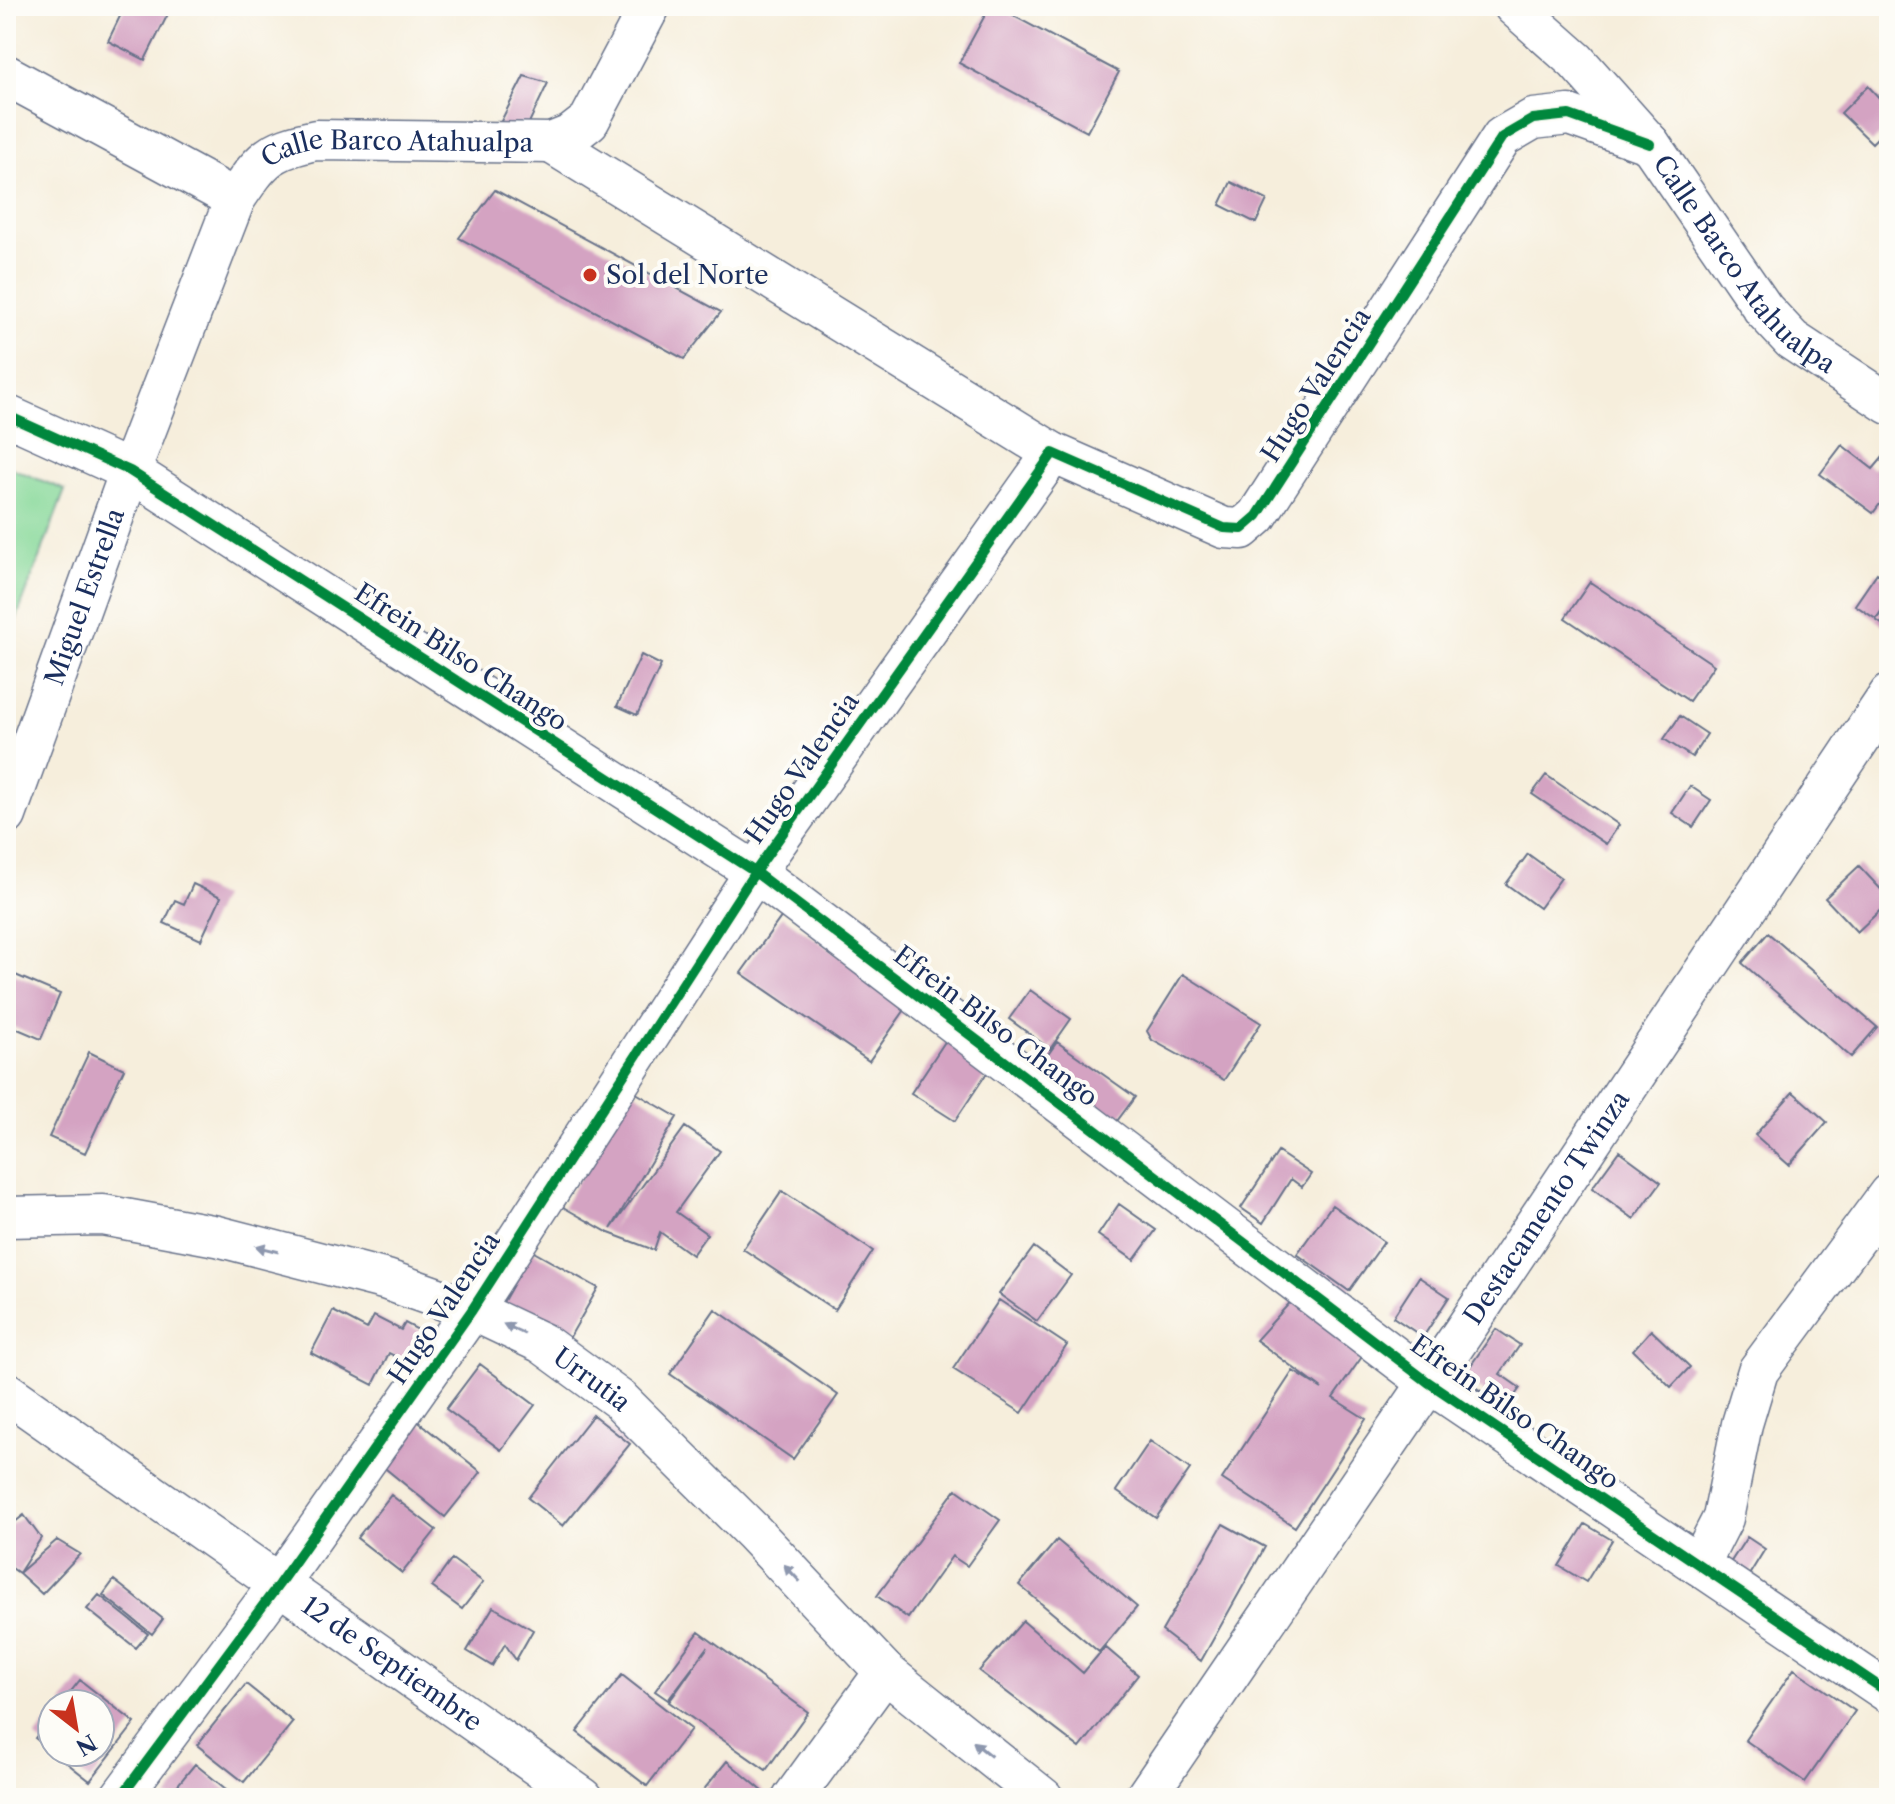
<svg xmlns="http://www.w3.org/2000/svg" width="1895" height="1804" font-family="'Libre Caslon Text',serif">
<rect width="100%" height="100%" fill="#fdfcf7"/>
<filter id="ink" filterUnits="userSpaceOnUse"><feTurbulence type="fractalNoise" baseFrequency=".0125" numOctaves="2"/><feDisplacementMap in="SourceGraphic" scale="16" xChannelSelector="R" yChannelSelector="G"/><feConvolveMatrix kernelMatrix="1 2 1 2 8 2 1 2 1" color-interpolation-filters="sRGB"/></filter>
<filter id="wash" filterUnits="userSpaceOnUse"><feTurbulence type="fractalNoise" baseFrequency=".006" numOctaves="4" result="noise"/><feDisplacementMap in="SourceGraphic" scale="32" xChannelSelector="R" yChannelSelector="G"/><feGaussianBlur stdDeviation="1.8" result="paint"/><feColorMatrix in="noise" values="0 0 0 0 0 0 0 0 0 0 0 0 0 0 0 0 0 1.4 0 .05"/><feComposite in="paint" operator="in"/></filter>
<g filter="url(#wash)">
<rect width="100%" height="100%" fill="#f6eedc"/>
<!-- green -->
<path fill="#86d899" stroke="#50847c" stroke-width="2" d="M6,466L65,490L6,646Z"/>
<g id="blocks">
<!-- building -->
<path fill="#d4a3c2" d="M125,6H172L145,60L108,41Z
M990,6H995L1119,72L1087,132L959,63Z
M524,76L548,83L527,127H498Z
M1868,86L1884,103L1889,98V126L1872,143L1841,113Z
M1231,182L1267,200L1256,223L1220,205Z
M495,190L721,312L684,359L459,238Z
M1842,445L1873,469L1884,456L1889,460V492L1873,513L1820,474Z
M1877,573L1889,581V599L1876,619L1855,605Z
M1590,582L1714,665L1689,701L1565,618Z
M1889,602V629L1876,620Z
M641,655L661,665L637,715L617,706Z
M1680,716L1707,734L1692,757L1664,739Z
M1546,775L1619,825L1606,844L1532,794Z
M1690,786L1711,800L1693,827L1672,813Z
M1528,854L1561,878L1539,908L1506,884Z
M1859,866L1889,898V902L1857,932L1825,898Z
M193,884L221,897L201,940L164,923L175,900L184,904Z
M782,916L909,1004L869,1061L741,973Z
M1768,933L1877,1027L1851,1057L1742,963Z
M6,971L60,994L41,1039L6,1024Z
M1183,974L1261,1023L1224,1080L1152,1040L1147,1031Z
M1030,990L1071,1019L1050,1049L1009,1019Z
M952,1031L996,1059L955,1121L911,1093Z
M1057,1042L1135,1097L1114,1125L1037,1070Z
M89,1052L124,1069L85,1153L49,1137Z
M631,1090L677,1117L611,1229L685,1127L720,1151L676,1212L707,1234L692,1255L660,1232L654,1250L609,1233L563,1207Z
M1793,1092L1827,1122L1789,1165L1755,1135Z
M1619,1151L1661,1182L1634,1219L1592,1188Z
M1278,1152L1311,1174L1302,1187L1291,1179L1263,1223L1241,1208Z
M782,1191L873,1251L835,1310L743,1249Z
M1119,1204L1156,1230L1134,1260L1098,1235Z
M1332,1205L1384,1242L1349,1291L1297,1254Z
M1034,1247L1071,1275L1037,1321L999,1294Z
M532,1251L598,1288L563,1349L497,1313Z
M1419,1277L1449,1297L1423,1337L1393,1317Z
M1296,1296L1364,1354L1333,1398L1366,1419L1295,1527L1222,1479L1293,1371L1322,1389L1256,1340Z
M999,1300L1067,1345L1022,1413L953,1369Z
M715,1309L838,1395L793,1459L670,1374Z
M333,1311L367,1329L374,1316L401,1330L405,1323L424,1333L408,1363L389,1353L373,1385L311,1353Z
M1496,1329L1520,1345L1500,1374L1520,1388L1506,1408L1462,1378Z
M1651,1330L1690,1367L1671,1387L1633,1350Z
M480,1364L535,1405L501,1450L446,1409Z
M593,1415L630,1444L563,1526L528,1498Z
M411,1416L481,1472L445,1517L375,1460Z
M1150,1441L1190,1469L1156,1518L1116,1491Z
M956,1489L1000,1520L967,1566L952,1556L908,1618L877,1596Z
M391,1495L436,1530L402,1573L357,1538Z
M24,1515L41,1538L19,1573L6,1564V1529Z
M1223,1524L1265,1547L1201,1661L1162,1631Z
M1585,1524L1612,1540L1586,1582L1559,1566Z
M1747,1537L1765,1549L1749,1575L1730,1563Z
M57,1540L80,1554L42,1594L19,1573Z
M1057,1540L1137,1607L1099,1652L1019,1585Z
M452,1559L483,1582L462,1609L432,1587Z
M114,1580L163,1619L152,1634L103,1595Z
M99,1595L148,1634L136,1648L87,1609Z
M493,1607L533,1630L516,1660L505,1644L492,1666L467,1651Z
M1023,1621L1083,1673L1105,1647L1138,1675L1080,1748L979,1671Z
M699,1632L808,1712L766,1770L669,1702L708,1647L668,1700L655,1691Z
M1794,1669L1855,1711L1805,1782L1745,1740Z
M622,1675L691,1729L647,1786L577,1732Z
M80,1680L135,1723L90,1781L53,1752H100V1704H61Z
M246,1684L293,1722L244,1782L197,1745Z
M52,1716V1751L35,1738Z
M727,1761L765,1793L761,1798H697Z
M195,1764L237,1798H167Z"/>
</g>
</g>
<g filter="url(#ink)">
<use href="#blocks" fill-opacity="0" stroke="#68728a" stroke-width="2"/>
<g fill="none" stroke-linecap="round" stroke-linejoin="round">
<defs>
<g id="minor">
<path id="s1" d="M1514,6L1576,61L1650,144L1764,310L1792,340L1889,404"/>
<path d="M6,75L235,199"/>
<path d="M551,143L1053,453"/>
<path d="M6,415L130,471L755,872L1428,1382L1889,1693"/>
<path id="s2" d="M6,815L130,471L235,199C262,159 268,150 316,140L551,143L571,135L589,121L650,6"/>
<path id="s3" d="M6,1217L103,1215L217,1236L387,1280L472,1310L542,1343L620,1400L753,1532L885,1672L1043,1798"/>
<path id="s4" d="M6,1392L583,1798"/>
<path d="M1699,1565L1723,1518L1742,1424L1758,1371L1889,1194"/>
<path d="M120,1798L279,1584L472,1310L755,872L1053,453L1224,528L1242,529L1257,516L1502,137L1533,119L1569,115L1650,144"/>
<path d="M793,1798L885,1672"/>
<path id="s5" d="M1145,1798L1464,1331L1889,695"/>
</g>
</defs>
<!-- minor casing -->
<use href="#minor" stroke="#68728a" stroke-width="43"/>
<!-- minor -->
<use href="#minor" stroke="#fff" stroke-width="40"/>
<defs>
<path id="cycleway" d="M6,415L130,471L755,872L1428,1382L1889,1693
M120,1798L279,1584L472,1310L755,872L1053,453L1224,528L1242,529L1257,516L1502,137L1533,119L1569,115L1650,144"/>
</defs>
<!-- cycleway casing -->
<use href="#cycleway" stroke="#fdfcf7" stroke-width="15"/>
<!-- cycleway -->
<use href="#cycleway" stroke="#00873e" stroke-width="10"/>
</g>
<!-- one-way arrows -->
<defs><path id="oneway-solid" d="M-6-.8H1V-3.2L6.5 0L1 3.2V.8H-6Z" transform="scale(2)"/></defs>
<g fill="#8d97ae">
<use href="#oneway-solid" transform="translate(267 1249) rotate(-166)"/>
<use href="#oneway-solid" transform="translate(514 1329) rotate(-155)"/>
<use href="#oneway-solid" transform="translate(792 1573) rotate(-133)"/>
<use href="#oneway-solid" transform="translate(982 1749) rotate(-141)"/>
</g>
</g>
<!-- markers -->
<circle fill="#c8321e" stroke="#fdfcf7" stroke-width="3" cx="590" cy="275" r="8"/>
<g text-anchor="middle" stroke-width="8" stroke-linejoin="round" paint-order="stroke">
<!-- street labels -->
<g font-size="26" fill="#1b2f5e" stroke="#fdfcf7">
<text dy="9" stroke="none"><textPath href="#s2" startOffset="842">Calle Barco Atahualpa</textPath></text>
<text dy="9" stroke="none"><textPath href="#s1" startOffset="348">Calle Barco Atahualpa</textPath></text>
<text transform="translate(1316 385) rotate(-57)" y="9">Hugo Valencia</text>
<text dy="9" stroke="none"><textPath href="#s2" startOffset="232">Miguel Estrella</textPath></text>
<text transform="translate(461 657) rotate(33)" y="9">Efrein Bilso Chango</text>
<text transform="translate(802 768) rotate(-55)" y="9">Hugo Valencia</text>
<text transform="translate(996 1026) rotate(37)" y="9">Efrein Bilso Chango</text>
<text dy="9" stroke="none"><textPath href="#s5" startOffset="714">Destacamento Twinza</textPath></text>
<text transform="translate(444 1308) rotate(-56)" y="9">Hugo Valencia</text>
<text dy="9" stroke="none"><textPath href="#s3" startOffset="618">Urrutia</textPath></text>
<text transform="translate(1515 1412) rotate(35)" y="9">Efrein Bilso Chango</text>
<text dy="9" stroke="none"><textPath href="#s4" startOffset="472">12 de Septiembre</textPath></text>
</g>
<!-- poi labels -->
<g font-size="26" fill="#1b2f5e" stroke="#fdfcf7" text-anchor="start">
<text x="606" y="284">Sol del Norte</text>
</g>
</g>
<!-- margin -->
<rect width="1895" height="1804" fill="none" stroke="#fdfcf7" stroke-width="32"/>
<!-- north arrow -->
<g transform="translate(76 1728) rotate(149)"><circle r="38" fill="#fdfcf7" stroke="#a3aaba" stroke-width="2"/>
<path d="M0-6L14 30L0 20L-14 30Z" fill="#c8321e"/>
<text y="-12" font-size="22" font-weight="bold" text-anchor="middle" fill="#1b2f5e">N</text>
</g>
</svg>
